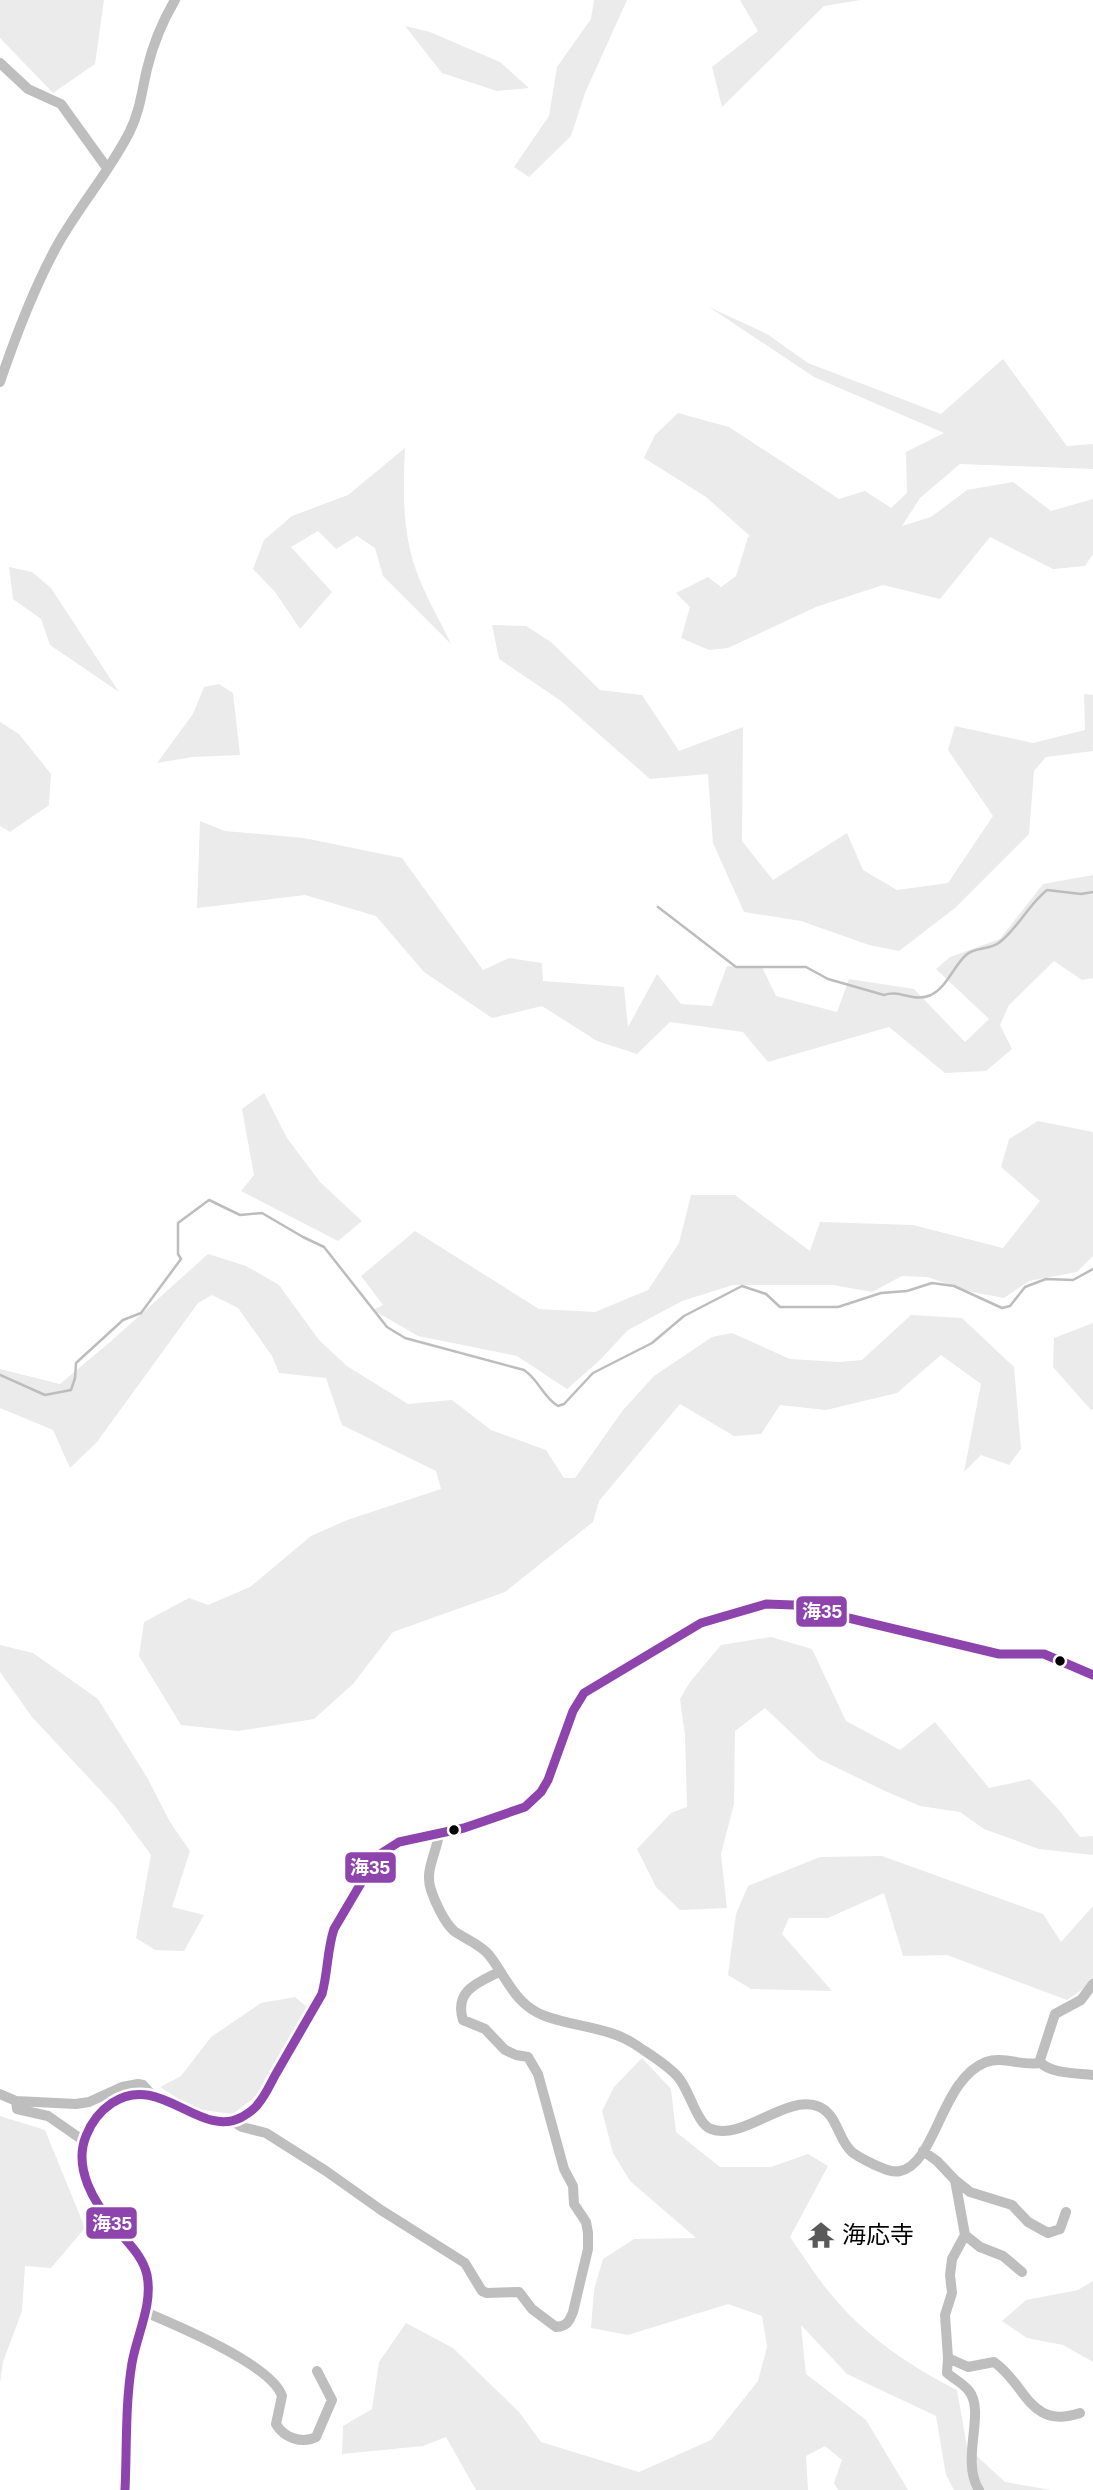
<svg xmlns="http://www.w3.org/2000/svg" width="1093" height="2490" font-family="Arial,'Noto Sans JP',sans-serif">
<rect width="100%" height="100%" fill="#fff"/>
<!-- green -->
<path fill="#ebebeb" d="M0,0H104L95,64L53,93L0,38Z
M594,0H627L585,93L571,136L529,177L514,167L549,116L557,67L591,19Z
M740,0H861L824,6L722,107L712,67L758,31Z
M405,26L430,32L500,62L529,88L497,91L442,73Z
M709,307L767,334L808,363L941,414L1003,359L1067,446L1093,444V469L960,464L920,498L902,526L931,517L967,490L1013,482L1051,511L1093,499V554L1085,566L1053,569L990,537L940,599L883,585L816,607L728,648L709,650L681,638L690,607L676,593L708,577L721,587L736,576L748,537L750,536L706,497L644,458L655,435L678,413L729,427L839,499L865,491L891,508L907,493L906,452L944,433L814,377Z
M405,448C403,489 402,530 416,570C425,596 440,620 451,644L383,576L375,548L357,536L336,549L318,531L291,547L332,592L300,629L276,593L253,569L264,540L292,516L348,495Z
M9,567L32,572L51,588L119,692L50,645L41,619L13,599Z
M492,625L526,626L551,642L600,690L642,695L679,751L743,727L742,841L773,880L847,833L863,870L897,890L948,883L993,816L948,750L955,726L1033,743L1085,730L1084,694L1093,695V751L1046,757L1034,771L1029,834L955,908L899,951L869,945L801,921L744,912L713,843L708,774L650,779L561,701L499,659Z
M219,684L233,693L240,755L192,757L157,763L193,714L204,687Z
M0,722L19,734L51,774L49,805L10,832L0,826Z
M200,821L225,831L304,838L402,858L483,970L509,958L542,963L543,981L624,987L628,1027L657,974L681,1004L712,1006L727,966L762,967L776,996L837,1012L849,979L914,989L965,1042L989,1019L936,969L950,957L1000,939L1043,884L1093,875V978L1082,980L1054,961L1009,1005L1000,1025L1012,1049L986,1071L945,1073L889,1027L768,1062L743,1032L670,1022L637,1054L597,1041L542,1006L492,1018L424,972L376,916L305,895L197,908Z
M264,1093L287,1138L320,1182L362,1221L338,1241L241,1191L254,1175L242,1109Z
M1038,1121L1093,1132V1256L1077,1272L1029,1281L1004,1298L972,1292L927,1277L902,1276L872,1292L833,1285H733L682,1301L628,1330L599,1361L567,1389L517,1356L418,1336L373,1310L383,1305L361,1276L415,1231L539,1309L595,1312L648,1290L679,1243L691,1195H735L810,1251L820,1222L913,1225L1003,1248L1040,1201L1001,1167L1009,1139Z
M208,1254L246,1266L279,1285L319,1340L347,1366L408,1404L452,1400L491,1430L546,1450L564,1478H575L623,1410L654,1376L712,1337L732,1333L790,1359L840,1362L862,1360L911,1315L962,1318L1014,1367L1021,1449L1009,1465L981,1455L964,1472L981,1384L941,1355L897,1393L826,1410L780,1405L761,1434L734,1436L680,1404L599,1501L593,1522L505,1592L393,1632L353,1684L314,1719L238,1731L181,1725L139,1656L144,1622L189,1598L208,1605L250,1587L311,1536L347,1520L441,1489L436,1471L342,1425L326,1378L279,1373L272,1356L238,1308L212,1295L198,1303L97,1442L70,1468L53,1430L0,1408V1369L60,1384L110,1342Z
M1093,1323V1409L1091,1410L1053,1367L1054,1338Z
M771,1637L812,1649L846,1721L900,1750L935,1722L989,1788L1030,1779L1059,1810L1080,1837L1093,1836V1855L1039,1849L984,1829L960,1812L920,1806L885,1791L819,1759L765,1708L735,1731L734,1804L721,1854L727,1908L680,1910L656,1887L637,1849L671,1813L687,1807L685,1735L680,1699L690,1682L721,1645Z
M0,1645L33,1653L98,1699L148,1779L170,1822L190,1851L172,1907L204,1915L184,1951L155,1950L136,1938L151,1855L115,1806L32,1717L0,1672Z
M882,1856L1043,1914L1061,1942L1093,1906V1982L1067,2000L947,1955L903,1956L884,1893L828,1918H789L782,1934L832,1991L751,1989L728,1975L736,1914L748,1886L820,1857Z
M295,1997L313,2012L263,2091L233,2114L194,2109L160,2087L181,2076L211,2037L261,2003Z
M642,2058L671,2089L676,2132L720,2167H771L808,2154L828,2166L790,2237C805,2258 818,2280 835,2299C868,2338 913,2368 957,2390L967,2447L1005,2482L1051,2490H954L946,2475L936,2416L847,2374L801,2325L806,2374L866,2420L908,2490H838L834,2483L842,2460L825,2446L806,2456L808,2490H476L446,2437L423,2446L342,2454L343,2426L372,2409L379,2362L406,2323L453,2348L519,2412L541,2442L639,2472L711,2440L758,2381L767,2347L762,2316L728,2304L628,2335L591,2328L594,2290L603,2259L634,2239L696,2238L630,2181L613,2153L602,2111L614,2087Z
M0,2116L45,2130L85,2228L51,2268L25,2266L22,2311L3,2362L0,2383Z
M1093,2281V2362L1063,2345L1027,2338L1002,2321L1026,2300L1078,2290Z"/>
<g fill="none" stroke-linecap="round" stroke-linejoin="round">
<!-- stream -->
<path stroke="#bdbdbd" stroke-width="2.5" d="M658,907L736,967H806L828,979L884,995C899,989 914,1003 931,995C947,987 953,967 966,955C976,946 989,951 1000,942C1019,927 1028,905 1047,890L1081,894L1093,892
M0,1375L45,1395L71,1390L75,1378L76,1363L123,1320L141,1313L181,1259L178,1254V1223L209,1200L240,1215L262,1213L303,1237L324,1247L387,1327L405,1338L524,1370C539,1380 543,1397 558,1406L564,1404L593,1373L652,1343L684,1316L742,1286L766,1294L780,1307H838L881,1293L907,1291L932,1283L954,1286L1002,1308L1010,1306L1025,1287L1046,1279L1073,1280L1093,1269"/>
<!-- minor -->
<path stroke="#bebebe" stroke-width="10" d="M0,63L28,89L61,104L107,168
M0,382C16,335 34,287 58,244C80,205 110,171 130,131C140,111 142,90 147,69C153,44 162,22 175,0
M439,1833C437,1853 424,1870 431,1890C435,1902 444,1922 454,1931C465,1939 480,1944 489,1955C507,1978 515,2005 545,2016C574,2027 610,2027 636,2045C649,2054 668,2065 678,2077C689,2089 697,2124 711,2129C743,2141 785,2095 817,2106C838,2113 837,2139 852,2152C858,2157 867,2161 875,2165C883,2168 891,2173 900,2171C936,2164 941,2079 986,2062C1003,2056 1021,2066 1039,2063L1055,2014L1081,2000L1093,1984
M1040,2062C1051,2074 1077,2073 1093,2075
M0,2094L16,2101L76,2104L89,2102L122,2087L138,2084L143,2085L152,2095
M16,2101L17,2109L48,2116L84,2141
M234,2122L242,2127L266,2133L326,2171L381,2210L465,2263L482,2291L487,2293L519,2292L532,2309L556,2327C567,2326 569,2322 573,2312L588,2249V2233L586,2222L574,2204L573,2186L564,2169L538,2074L528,2057L516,2055L505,2050L485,2029L463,2020C454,1991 477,1983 499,1972
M923,2151L937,2161L955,2180L965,2235L952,2259L950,2275L952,2293L945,2315L948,2358L968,2367L994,2362C1027,2385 1029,2430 1080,2413
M955,2180L970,2192L1012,2205L1028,2222L1048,2233L1060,2229L1066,2212
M965,2235L980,2247L1003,2256L1022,2272
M145,2312C176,2325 272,2365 282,2396L276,2424C284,2438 302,2444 316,2437L332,2400L317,2371
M948,2358L947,2373C954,2379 964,2384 969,2391C986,2412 960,2460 979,2490
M125,2490C127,2448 126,2404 132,2363C136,2337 150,2311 148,2285C147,2257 127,2243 111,2223C97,2207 87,2188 83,2166C81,2152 83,2138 91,2126C98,2112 112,2100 127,2096C179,2081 210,2154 258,2105L322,1994L327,1976L330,1941L334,1929L377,1856L399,1842L464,1828L525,1807L541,1792L548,1780L573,1711L584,1693L701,1623L766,1604L794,1605L999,1654H1044L1093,1675"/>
<defs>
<path id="bus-1" d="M125,2490C127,2448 125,2405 132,2363C137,2334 153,2305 147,2275C143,2256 127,2242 115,2227C94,2203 73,2168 86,2136C91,2123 100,2111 112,2103C160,2071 200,2140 242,2117C247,2114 255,2109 258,2104C266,2095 271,2082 277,2072C292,2046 307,2020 322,1994C328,1972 327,1950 334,1929L377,1856L399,1842L464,1828L525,1807L541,1792L548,1780L573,1711L584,1693L701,1623L766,1604L794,1605L999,1654H1044L1093,1675"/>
</defs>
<!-- bus-1 casing -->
<use href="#bus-1" stroke="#fff" stroke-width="14"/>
<!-- bus-1 -->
<use href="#bus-1" stroke="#8e44ad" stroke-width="9"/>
</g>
<!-- icons -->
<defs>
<symbol id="temple-bare" viewBox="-9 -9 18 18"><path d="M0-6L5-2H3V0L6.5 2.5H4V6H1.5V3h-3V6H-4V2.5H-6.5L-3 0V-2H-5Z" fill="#595959" stroke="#fff" stroke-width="2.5" paint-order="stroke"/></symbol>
</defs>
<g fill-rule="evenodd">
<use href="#temple-bare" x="802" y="2216" width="38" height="38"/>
</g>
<!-- markers -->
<g fill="#000" stroke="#fff" stroke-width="2.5">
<circle cx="1060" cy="1661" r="6"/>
<circle cx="454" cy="1830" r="6"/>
</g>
<g text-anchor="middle" stroke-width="7" stroke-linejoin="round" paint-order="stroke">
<!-- poi labels -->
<g font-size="24" fill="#000" stroke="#fff" text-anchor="start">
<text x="842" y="2243">海応寺</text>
</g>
</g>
<g stroke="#fff" stroke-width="2.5">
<rect x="795" y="1595" width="53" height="33" rx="7" fill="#8e44ad"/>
<rect x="344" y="1851" width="53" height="33" rx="7" fill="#8e44ad"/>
<rect x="85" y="2206" width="53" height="34" rx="7" fill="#8e44ad"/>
</g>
<g font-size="19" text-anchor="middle" font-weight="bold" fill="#fff">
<text x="822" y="1618">海35</text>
<text x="370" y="1874">海35</text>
<text x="112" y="2230">海35</text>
</g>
</svg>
